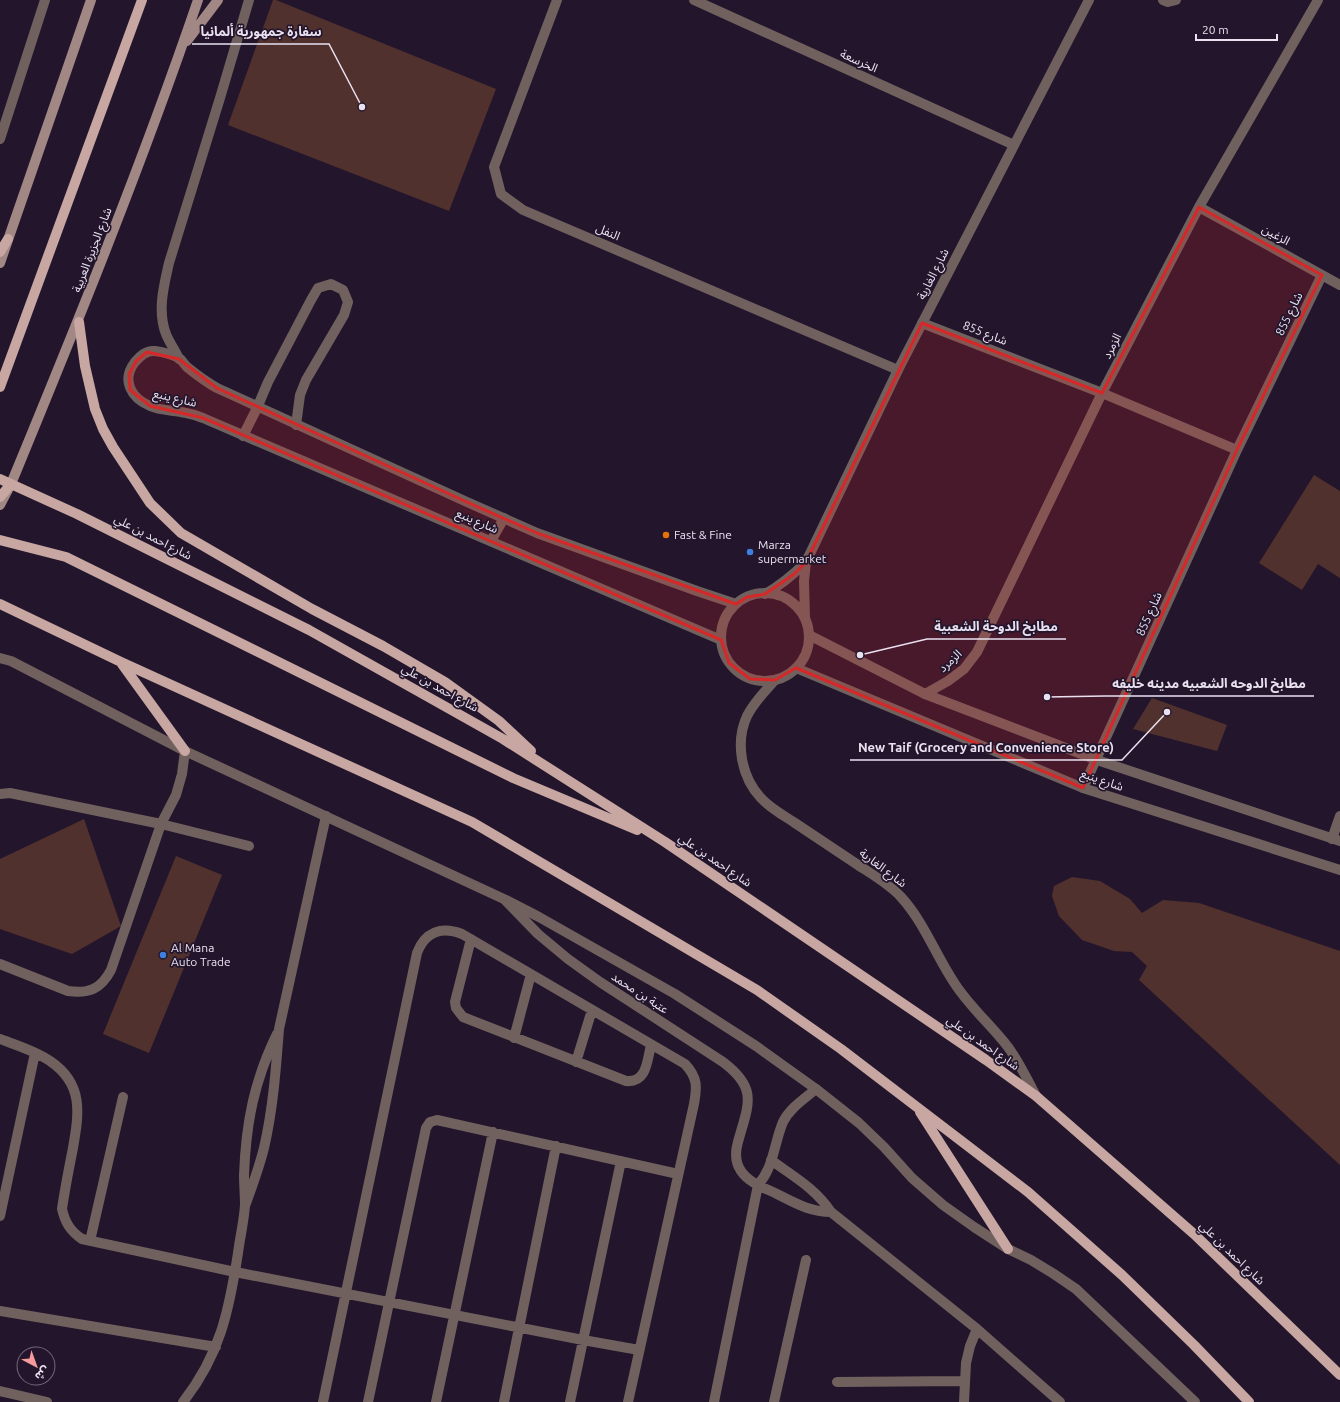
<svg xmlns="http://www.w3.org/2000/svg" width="1340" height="1402" font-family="Ubuntu,'Noto Sans Arabic',sans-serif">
<rect width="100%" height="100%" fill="#23162c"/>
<!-- building -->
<path fill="#51312d" d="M273,0H276L496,89L449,211L228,125Z
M1314,475L1340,491V578L1318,564L1302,590L1259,563Z
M1152,698L1227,725L1217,751L1133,729Z
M84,819L121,926L72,954L0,929V859Z
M176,856L222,875L149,1053L103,1034Z
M1072,877L1100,881L1130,899L1142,913L1163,900L1199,903L1340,951V1165L1139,980L1147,966L1132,952L1114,951L1082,940L1059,916L1052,896L1054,886Z"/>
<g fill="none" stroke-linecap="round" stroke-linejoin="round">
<!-- service -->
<path stroke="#71615e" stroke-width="10" d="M1163,0L1168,2L1176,0
M243,436L257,408L268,382L311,300L318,288L331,284L343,290L348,302L344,315L306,380L300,395L296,425
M491,541L504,518
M0,794L10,793L161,824L249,846
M1332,839L1340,816
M506,901L538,934L568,959L600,982L723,1062C759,1089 748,1105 738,1142C735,1152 735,1162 741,1171C749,1183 765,1188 777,1194C795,1203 810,1212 831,1212
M471,939L455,1002L456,1008L463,1017L626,1081C647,1083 647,1061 651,1045
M0,964L68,991C89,994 101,989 111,970L161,824L176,795L182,774L185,751
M514,1038L531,974
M0,1039C16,1045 36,1051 50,1061C84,1084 79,1113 73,1148C69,1168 65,1188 62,1209C65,1222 70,1231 82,1239L235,1272L583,1340L639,1350
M576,1062L592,1010
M771,1160C794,1177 815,1188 831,1212L977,1329L1060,1402
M245,1206C252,1187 259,1168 264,1148C273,1109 276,1069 279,1029L326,816
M0,1216L35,1053
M90,1241L123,1097
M0,1311L216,1347
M837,1382L965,1381
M0,1391L47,1402
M183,1402C220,1355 229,1311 238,1253C240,1237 244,1221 245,1205C245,1195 244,1185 244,1175C246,1123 254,1081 277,1034
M323,1402L417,953C425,932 441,926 462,934L685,1064C698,1078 697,1087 694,1104L628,1402
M368,1402L426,1128L430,1122L437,1120L678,1174
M436,1402L493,1132
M504,1402L556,1146
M570,1402L621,1161
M714,1402L758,1185C774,1167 774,1143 783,1122C790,1108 804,1099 816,1089
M774,1402L806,1260
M964,1402L966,1363L970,1346L977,1329"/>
<!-- minor -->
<path stroke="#71615e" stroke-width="10" d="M557,0L494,167L501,194L523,210L898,370
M694,0L1014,145
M0,139L45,0
M1199,207L1340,285
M922,323L1102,393L1237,450
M0,658L11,661L185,751L506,900L539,917L675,994L756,1046L816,1089L859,1123L884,1147L912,1178L943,1205L974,1227L1008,1249L1031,1260L1054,1274L1076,1289L1195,1402
M775,680C765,691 754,702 747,716C735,742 741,777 761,798C770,808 783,815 795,823C816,837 837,851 858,865C873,875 889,884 901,897C924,922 936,956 955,984C970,1007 991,1025 1008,1047C1019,1062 1027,1079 1036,1096
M925,694L948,681L964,669L977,652L1102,393L1199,207L1318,0
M1083,788L1237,450L1322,275"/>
<!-- tertiary -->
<path stroke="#71615e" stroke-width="10" d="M179,359C175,350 169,342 166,334C157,311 164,285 169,263L220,98L249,0
M721 637a44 44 0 1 1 88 0a44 44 0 1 1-88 0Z
M765,594C781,585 793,575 806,562L898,370L1089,0
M805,618L804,581L806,562
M809,635L925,694L1097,760L1340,841
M721,640L203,418C198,416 192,414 186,413C174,410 161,411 150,406C131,398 121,380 135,362C140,356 146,350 155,351C162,352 173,355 179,358C182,360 184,364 187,367C197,375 206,382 217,388L467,502L537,533L697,591L736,604
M796,668L1083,788L1340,870"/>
<!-- secondary -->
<path stroke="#a28884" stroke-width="10" d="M187,41L218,0
M0,263L91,0
M0,505L11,484C77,324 142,164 198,0"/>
<!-- primary -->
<path stroke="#c8a6a1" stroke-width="10" d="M0,252L8,239
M79,322L85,366L95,409L103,429L113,447L150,503L181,533L312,609L383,646L445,682L499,721L531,751
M0,387L142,0
M0,479L77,514L309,630L503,739L665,842L986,1060L1036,1096L1194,1234L1340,1375
M0,497L11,484
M0,540L66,557L513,778L637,830
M0,604L121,662L472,822L757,990L841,1049L1028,1192L1122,1275L1194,1345L1249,1402
M122,664L185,751
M920,1112L1008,1249"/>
</g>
<!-- marked area -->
<path fill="#d62828" fill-opacity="0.2" stroke="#d62828" stroke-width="3" stroke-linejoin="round" d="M1199,207L1322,275L1237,450L1083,788L796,668L775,680L750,679L729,663L721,640L203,418L150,406L130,390L129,374L136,361L147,352L179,359L217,388L467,502L537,533L736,604L747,597L765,594L794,574L806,562L922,323L1102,393Z"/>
<!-- markers -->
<circle fill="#e8710a" stroke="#23162c" stroke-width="1.5" cx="666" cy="535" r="4"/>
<g fill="#3f7fe0" stroke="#23162c" stroke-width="1.5">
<circle cx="750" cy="552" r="4"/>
<circle cx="163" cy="955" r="4"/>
</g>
<g text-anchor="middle" stroke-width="3.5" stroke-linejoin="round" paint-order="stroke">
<!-- street labels -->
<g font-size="12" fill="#e9e1f0" stroke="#23162c">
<text transform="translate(859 61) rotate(24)" y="4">الخرسعة</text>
<text transform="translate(608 232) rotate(23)" y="4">النفل</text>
<text transform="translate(1276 235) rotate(29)" y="4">الزغين</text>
<text transform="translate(92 250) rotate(-69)" y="4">شارع الجزيرة العربية</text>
<text transform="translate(933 274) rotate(-63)" y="4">شارع الغارية</text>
<text transform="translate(1289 314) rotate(-64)" y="4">شارع 855</text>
<text transform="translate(985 333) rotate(21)" y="4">شارع 855</text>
<text transform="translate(1112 346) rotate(-63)" y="4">الزمرد</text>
<text transform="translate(175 398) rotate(13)" y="4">شارع ينبع</text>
<text transform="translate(477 521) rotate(23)" y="4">شارع ينبع</text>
<text transform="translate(153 537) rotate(27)" y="4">شارع احمد بن علي</text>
<text transform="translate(1149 614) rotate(-66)" y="4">شارع 855</text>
<text transform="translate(950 661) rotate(-43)" y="4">الزمرد</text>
<text transform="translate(440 688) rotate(29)" y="4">شارع احمد بن علي</text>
<text transform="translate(1102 780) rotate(19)" y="4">شارع ينبع</text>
<text transform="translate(715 860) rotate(34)" y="4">شارع احمد بن علي</text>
<text transform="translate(883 868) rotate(37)" y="4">شارع الغارية</text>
<text transform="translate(640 993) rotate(33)" y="4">عتبة بن محمد</text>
<text transform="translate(983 1043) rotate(35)" y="4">شارع احمد بن علي</text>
<text transform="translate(1232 1253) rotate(44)" y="4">شارع احمد بن علي</text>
</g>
<!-- poi labels -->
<g font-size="12" fill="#e9e1f0" stroke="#23162c" text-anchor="start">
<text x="674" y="539">Fast &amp; Fine</text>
<text x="758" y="549">Marza<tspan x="758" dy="14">supermarket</tspan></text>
<text x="171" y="952">Al Mana<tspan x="171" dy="14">Auto Trade</tspan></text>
</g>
</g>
<!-- callouts -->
<path fill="none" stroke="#e9e1f0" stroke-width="1.5" d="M362 107L329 44H192M860 655L927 639H1066M1047 697L1105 696H1314M1167 712L1122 760H850"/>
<g fill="#e9e1f0" stroke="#23162c" stroke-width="1.5">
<circle cx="362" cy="107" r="4"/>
<circle cx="860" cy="655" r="4"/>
<circle cx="1047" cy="697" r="4"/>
<circle cx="1167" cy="712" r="4"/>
</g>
<g font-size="13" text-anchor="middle" font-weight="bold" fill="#e9e1f0" stroke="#23162c" stroke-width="3.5" stroke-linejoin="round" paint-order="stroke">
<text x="261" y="36">سفارة جمهورية ألمانيا</text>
<text x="996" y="631">مطابخ الدوحة الشعبية</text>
<text x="1209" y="688">مطابخ الدوحه الشعبيه مدينه خليفه</text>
<text x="986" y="752">New Taif (Grocery and Convenience Store)</text>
</g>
<!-- north arrow -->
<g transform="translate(36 1366) rotate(139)"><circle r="19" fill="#23162c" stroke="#72677a"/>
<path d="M0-3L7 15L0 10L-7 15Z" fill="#f59b9b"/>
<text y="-6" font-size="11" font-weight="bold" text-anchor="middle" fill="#e9e1f0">ش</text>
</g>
<!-- scale -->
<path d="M1196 34v6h81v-6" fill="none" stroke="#e9e1f0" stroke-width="2"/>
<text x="1202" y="34" font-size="12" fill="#e9e1f0" stroke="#23162c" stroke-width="3" paint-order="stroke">20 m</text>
</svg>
